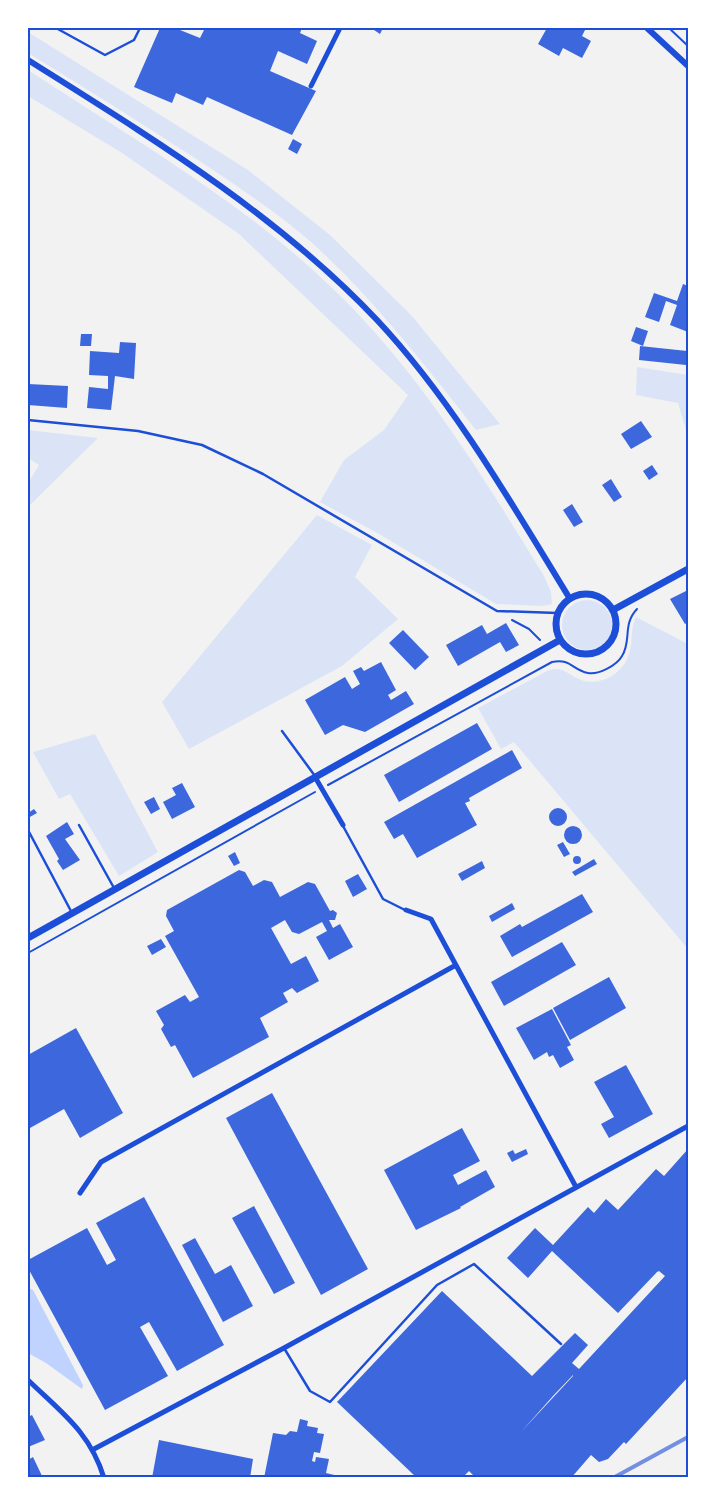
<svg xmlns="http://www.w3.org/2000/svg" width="716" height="1505" font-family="Karla,sans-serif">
<rect width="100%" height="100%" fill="#f2f2f2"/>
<!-- green -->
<path fill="#dbe4f7" d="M28,32L248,170L330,235L412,316L500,424L476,430C424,364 373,298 311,242C278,213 241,189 204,164C146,126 87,89 28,53Z
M28,70C130,137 240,200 329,285C418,369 480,472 544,576L551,592L552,604L543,606L496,604L379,534L320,502L344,460L384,430L408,395L239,234L122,153L28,96Z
M637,367L688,375V437L678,403L636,395Z
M28,430L98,438L28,507V483L39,465L28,458Z
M317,515L372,545L355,577L398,619L342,666L189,749L162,702Z
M562 625a25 25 0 1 1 50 0a25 25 0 1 1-50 0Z
M636,617L688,644V949L514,742L501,749L478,708L549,670C564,666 568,675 581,680C599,686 619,676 627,659C634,645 629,631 636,617Z
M95,734L158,852L119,876L70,794L59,799L33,752Z"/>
<!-- water -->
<path fill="#bfd3fe" d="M29,1288L33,1290L83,1385L82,1389L46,1363L28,1353Z"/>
<!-- building -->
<path fill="#3d67dc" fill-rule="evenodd" d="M160,28H175L200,38L205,28H302L300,33L317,41L307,64L278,51L270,71L316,91L292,135L207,97L203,105L176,93L172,103L134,87Z
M371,28H383L380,34Z
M547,28H586L582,36L591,41L582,58L563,48L559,56L538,44Z
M293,139L302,144L297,154L288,149Z
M683,284L688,286V332L670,325L677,305L666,301L659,322L645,317L654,293L677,301Z
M636,327L648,331L643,346L631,341Z
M81,334H92L91,346H80Z
M120,342L136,343L134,379L115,376L111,410L87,408L89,387L108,389V376L89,375L90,351L119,353Z
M640,346L687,351L686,365L639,360Z
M28,384L68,386L67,408L28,405Z
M641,421L652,437L631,449L621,434Z
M652,465L658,474L649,480L643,471Z
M611,479L622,497L614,502L602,485Z
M572,504L583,522L574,527L563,510Z
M688,590V622L685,624L670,599Z
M506,623L519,645L506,652L500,642L458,666L446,645L482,625L487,634Z
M403,630L429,657L415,670L389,643Z
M381,662L396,690L388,695L391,700L406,691L414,704L365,732L343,725L325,735L305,700L345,677L352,689L360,684L353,671L361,667L364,671Z
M477,723L492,749L399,802L384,775Z
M512,750L522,768L469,798L470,801L465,803L477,825L417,858L403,834L394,839L384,822Z
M182,783L195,807L172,819L163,802L176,795L172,788Z
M154,797L160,809L151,814L144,802Z
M549 817a9 9 0 1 1 18 0a9 9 0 1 1-18 0Z
M34,809L37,813L28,818V813Z
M67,822L74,834L65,839L80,860L63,870L57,861L59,859L46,836Z
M564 835a9 9 0 1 1 18 0a9 9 0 1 1-18 0Z
M563,842L570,854L564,857L557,845Z
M235,852L240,863L234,866L228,856Z
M573 860a4 4 0 1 1 8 0a4 4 0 1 1-8 0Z
M594,859L597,864L575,876L572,872Z
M482,861L485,868L462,881L458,874Z
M239,870L245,872L253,886L264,880L272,882L280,897L308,882L315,884L330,911L333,910L337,913L335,920H329L333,928L340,924L353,947L329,960L316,937L327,931L322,922L299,934L292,932L285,920L271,928L291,964L306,956L319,981L297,993L292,988L283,993L288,1002L260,1018L269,1037L193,1078L175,1045L171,1047L161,1029L164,1025L156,1011L185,995L190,1002L199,997L165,936L174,931L166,916L167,910Z
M358,874L367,889L353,897L345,881Z
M582,894L593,912L512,957L500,936L520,924L522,927Z
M512,903L515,909L492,922L489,916Z
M161,939L166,947L152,955L147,946Z
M562,942L576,965L504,1006L491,982Z
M609,977L626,1008L570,1040L553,1008Z
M552,1009L571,1045L567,1047L574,1060L560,1068L553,1055L549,1057L547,1052L534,1060L516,1028Z
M76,1028L123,1113L80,1138L64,1109L30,1128L28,1124V1055Z
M626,1065L653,1114L609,1138L601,1124L614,1117L594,1082Z
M272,1093L368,1269L321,1295L226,1118Z
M462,1128L480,1161L453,1175L458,1185L486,1170L495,1187L460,1207L461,1208L416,1230L384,1170Z
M526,1149L528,1154L512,1162L507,1153L513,1150L515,1154Z
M688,1149V1377L626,1444L624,1442L608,1459L599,1462L591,1455L571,1478H476L469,1471L462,1478H417L337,1402L442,1291L532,1376L575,1333L588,1345L572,1363L579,1369L665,1276L659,1271L657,1272L618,1313L552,1251L528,1278L507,1258L535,1228L553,1245L588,1207L594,1213L606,1199L618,1210L656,1169L664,1176ZM573,1375V1376L521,1432L553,1396Z
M144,1197L224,1345L177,1371L149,1322L140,1327L168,1376L105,1410L28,1268V1260L87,1228L107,1265L116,1260L96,1223Z
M254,1206L295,1283L274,1294L232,1218Z
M195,1238L215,1274L231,1265L253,1306L223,1322L182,1245Z
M32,1415L45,1440L28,1447V1417Z
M300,1419L308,1421L307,1426L318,1428L317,1433L324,1434L320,1453L314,1452L312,1461L315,1462L316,1457L329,1459L326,1473L347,1478H264L273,1433L286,1435L290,1431L297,1432Z
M159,1440L253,1459L250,1478H152Z
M33,1457L43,1478H30L28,1460Z"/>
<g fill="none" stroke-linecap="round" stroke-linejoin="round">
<!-- path -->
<path stroke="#1d4ed8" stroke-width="2" d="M669,28L688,46
M512,620L529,629L540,640
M328,785L552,662C571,658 572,670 588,673C599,675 617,665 622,656C632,640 622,625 637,609
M28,953L315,792"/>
<!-- service -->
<path stroke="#1d4ed8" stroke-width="2.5" d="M56,28L105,55L134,40L140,28
M28,420L138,431L202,445L263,474L497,611L557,613
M282,731L315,776
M79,825L114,888
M343,826L383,899L405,910
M28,830L72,913
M284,1348L310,1391L330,1402L437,1285L474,1264L561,1344"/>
<!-- minor -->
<path stroke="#1d4ed8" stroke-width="5" d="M311,86L340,28
M315,777L343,825
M406,910L431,919L576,1187
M80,1193L101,1162L456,965
M28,1380C61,1412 90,1432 104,1478
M94,1449L284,1348L688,1126"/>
<!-- tertiary -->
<path stroke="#1d4ed8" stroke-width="6" d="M647,28L688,66
M28,60C150,137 277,214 377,320C453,401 512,504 570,599"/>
<!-- secondary -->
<path stroke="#1d4ed8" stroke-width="7" d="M556 624a30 30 0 1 1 60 0a30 30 0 1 1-60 0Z
M613,610L688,569
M28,938L560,640"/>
<!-- rail -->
<path stroke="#7290e2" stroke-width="4" d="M613,1478L688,1437"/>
</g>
<!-- border -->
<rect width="716" height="1505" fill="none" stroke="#ffffff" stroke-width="58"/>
<rect x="29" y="29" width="658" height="1447" fill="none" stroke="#1d4ed8" stroke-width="2"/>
</svg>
